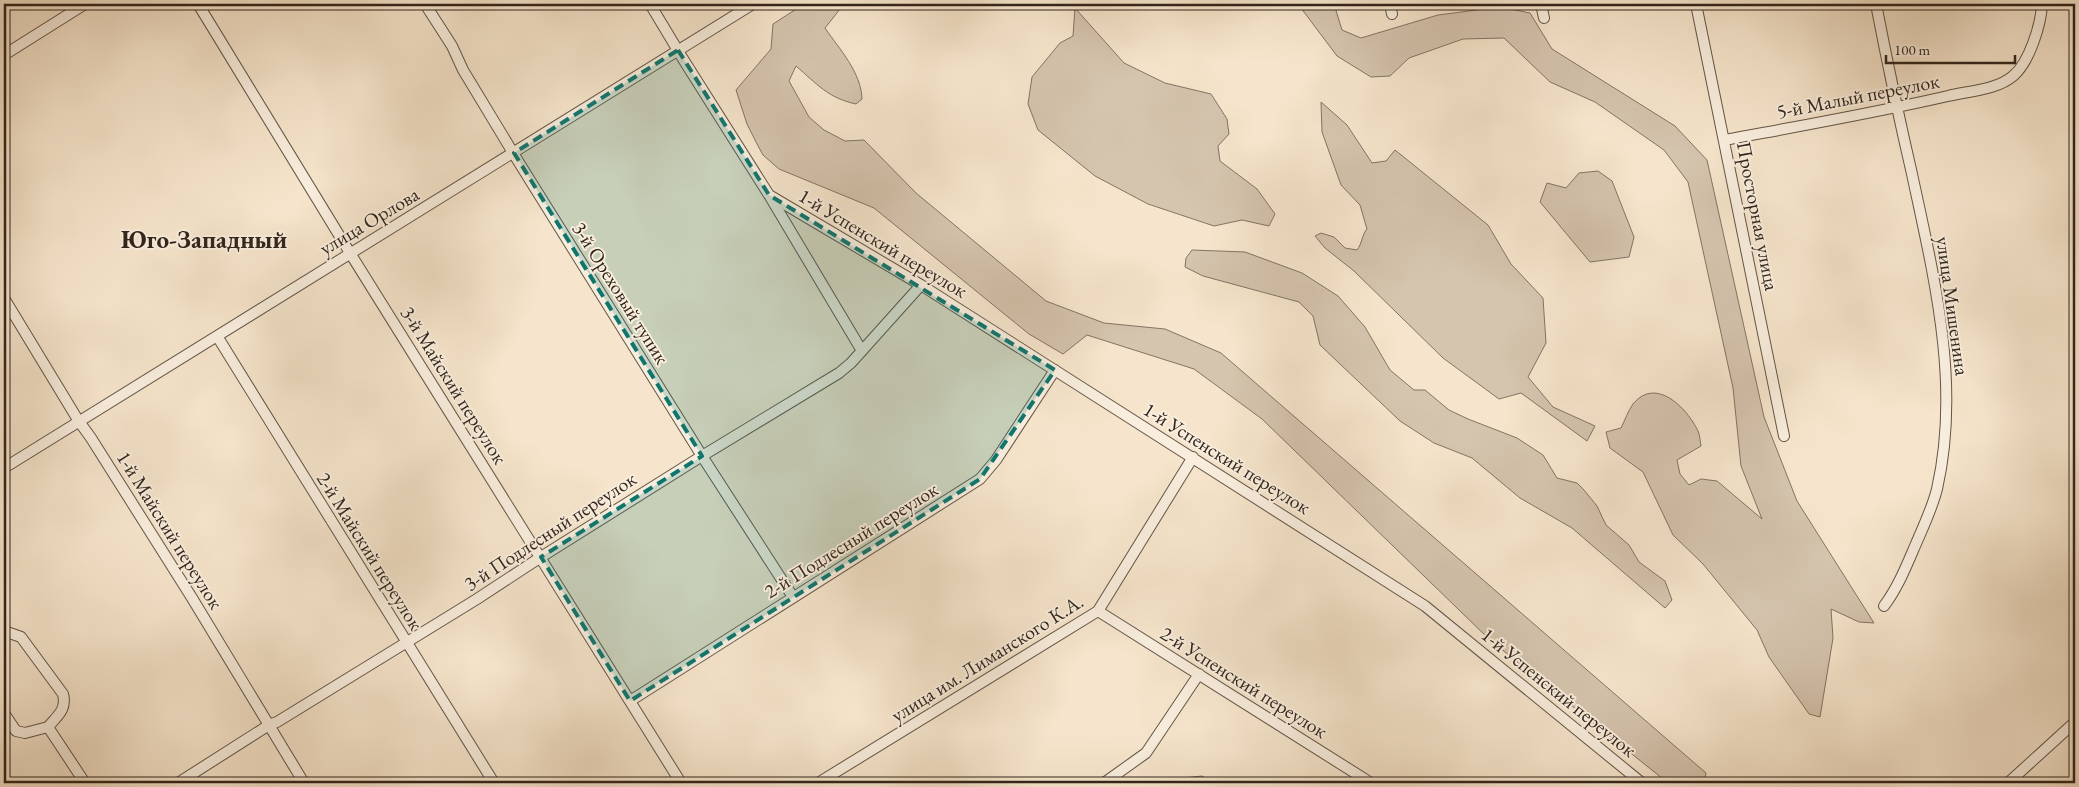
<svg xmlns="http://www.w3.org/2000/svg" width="2079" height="787" font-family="'EB Garamond',serif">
<rect width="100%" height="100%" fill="#f6e5cc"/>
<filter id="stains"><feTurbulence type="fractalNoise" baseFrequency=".004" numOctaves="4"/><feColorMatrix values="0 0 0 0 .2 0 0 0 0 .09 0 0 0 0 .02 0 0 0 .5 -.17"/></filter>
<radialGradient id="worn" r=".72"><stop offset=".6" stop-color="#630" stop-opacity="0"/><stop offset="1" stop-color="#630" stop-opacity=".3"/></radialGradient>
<!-- green -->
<path fill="#d5c4ae" stroke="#837464" d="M804,4H844L825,28C840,50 861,72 862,99L856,104C828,98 817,84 796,66L789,81L809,117L824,130L845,141L864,140L916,193L1046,301L1104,323L1165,329L1221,353L1706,773L1704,783H1668L1490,640L1262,419L1194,369L1087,335L1063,354L1029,334L874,208L779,169L763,155L756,142L747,124L736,90L771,49L773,24Z
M1298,4H1334L1342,30L1361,38L1438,15L1500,7L1530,13L1552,49L1675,126L1707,160L1764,417L1797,501L1874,623L1859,622L1831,609L1833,638L1820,717L1809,714L1769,657L1757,630L1703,564L1673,535L1643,472L1610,448L1606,432L1621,428C1625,420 1628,411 1633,404C1656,376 1687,408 1698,431C1700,435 1700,441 1701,446L1677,460L1680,474L1689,485L1701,479L1717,481L1762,519L1741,466L1733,388L1688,182L1664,150L1595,102L1550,82L1504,38L1463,39L1409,58L1390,76L1371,77L1337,56Z
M1075,8L1124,63L1165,83L1211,94L1227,119L1229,134L1218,146L1220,161L1257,189L1275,214L1269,226L1242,220L1214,226L1148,204L1095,176L1038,130L1028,104L1032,77L1060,43L1073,36Z
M1321,102L1347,125L1372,163L1386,161L1395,150L1488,225L1511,264L1543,298L1546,343L1528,377L1553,407L1595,426L1587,441L1521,393L1499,399L1443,358L1354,271L1325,248L1315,236L1321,233L1334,237L1345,248L1357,250C1362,244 1362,234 1367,229L1360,205L1341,185L1322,132Z
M1598,171L1612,181L1634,237L1629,257L1590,262L1540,202L1547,183L1566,188L1579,173Z
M1192,250L1245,252L1302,273L1338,296L1365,327L1390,370L1414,390H1425L1449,410L1468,419L1517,438L1543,455L1557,478L1577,483L1584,490L1597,506L1606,525L1629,545L1639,562L1665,581L1672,600L1665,608L1572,528L1520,498L1472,458L1434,443L1400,421L1320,345L1313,316L1299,302L1203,276L1185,267L1186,258Z
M1202,776L1215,783H1181L1183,778Z"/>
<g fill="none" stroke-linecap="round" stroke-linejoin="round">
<defs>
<path id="street" d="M198,4L350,253L681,783
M425,4L452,46L463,70L518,161L702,456L793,597
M650,4L683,59L769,195L862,351
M1390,4L1392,14
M1541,4L1544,18
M1696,4L1784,436
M1876,4C1887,61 1899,118 1912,174C1934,277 1961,384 1937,489C1932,509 1923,527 1915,546C1906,567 1898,587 1884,606
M4,55L85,4
M1725,140C1800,126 1874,113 1948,96C1968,91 1997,90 2013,76C2029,63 2041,25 2042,4
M769,195L921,285L1425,606L1642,783
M4,298L78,420L91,438L192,598L304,783
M217,336L494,783
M4,468L753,4
M1098,611L1371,783
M4,631L21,637L63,694C67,710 57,716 48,727L85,783
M630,701L980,479L996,460L1055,370
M4,713L16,731L25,733L48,727
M178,783L269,725L277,722L477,599L541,557L702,456L839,373L851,363L921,285
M818,783L1098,611L1193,457
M1104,783L1146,753L1199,674
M2008,783L2075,722"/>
</defs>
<!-- street casing -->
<use href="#street" stroke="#625547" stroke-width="12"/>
<!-- street -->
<use href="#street" stroke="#f9eede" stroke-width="10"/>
</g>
<!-- marked area -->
<path fill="#0f766e" fill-opacity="0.2" stroke="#0f766e" stroke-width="4" stroke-dasharray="10 6" stroke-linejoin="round" d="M678,50L769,195L1055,370L980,479L630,701L541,557L702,456L514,153Z"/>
<g text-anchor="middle" stroke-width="4" stroke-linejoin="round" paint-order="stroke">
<!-- street labels -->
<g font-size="20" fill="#31251b" stroke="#f9eede">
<text transform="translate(1858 96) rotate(-11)" y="7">5-й Малый переулок</text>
<text transform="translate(1758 216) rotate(79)" y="7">Просторная улица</text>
<text transform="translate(369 221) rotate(-31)" y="7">улица Орлова</text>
<text transform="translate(883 243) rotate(31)" y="7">1-й Успенский переулок</text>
<text transform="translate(621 293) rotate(58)" y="7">3-й Ореховый тупик</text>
<text transform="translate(1953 306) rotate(82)" y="7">улица Мишенина</text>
<text transform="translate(454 385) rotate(58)" y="7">3-й Майский переулок</text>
<text transform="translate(1227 458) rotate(32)" y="7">1-й Успенский переулок</text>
<text transform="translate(170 530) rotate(58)" y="7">1-й Майский переулок</text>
<text transform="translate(550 531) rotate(-33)" y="7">3-й Подлесный переулок</text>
<text transform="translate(851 540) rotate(-32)" y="7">2-й Подлесный переулок</text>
<text transform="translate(370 551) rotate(58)" y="7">2-й Майский переулок</text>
<text transform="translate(987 658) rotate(-32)" y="7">улица им. Лиманского К.А.</text>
<text transform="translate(1244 682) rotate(32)" y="7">2-й Успенский переулок</text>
<text transform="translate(1559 692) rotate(39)" y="7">1-й Успенский переулок</text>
</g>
<!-- district labels -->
<g font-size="25" font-weight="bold" fill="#31251b" stroke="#f9eede">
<text x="204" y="248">Юго-Западный</text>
</g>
</g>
<!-- margin -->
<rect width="2079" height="787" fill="none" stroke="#f6e5cc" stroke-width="20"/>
<rect x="5" y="5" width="2069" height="777" fill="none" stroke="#31251b" stroke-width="2.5"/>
<rect x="10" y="10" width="2059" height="767" fill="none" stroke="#31251b"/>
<!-- scale -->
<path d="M1886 55v8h129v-8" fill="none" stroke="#31251b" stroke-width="2.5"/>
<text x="1894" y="55" font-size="15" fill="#31251b" stroke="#f9eede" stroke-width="4" paint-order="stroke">100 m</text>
<rect width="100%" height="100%" filter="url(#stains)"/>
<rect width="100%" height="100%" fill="url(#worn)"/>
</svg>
